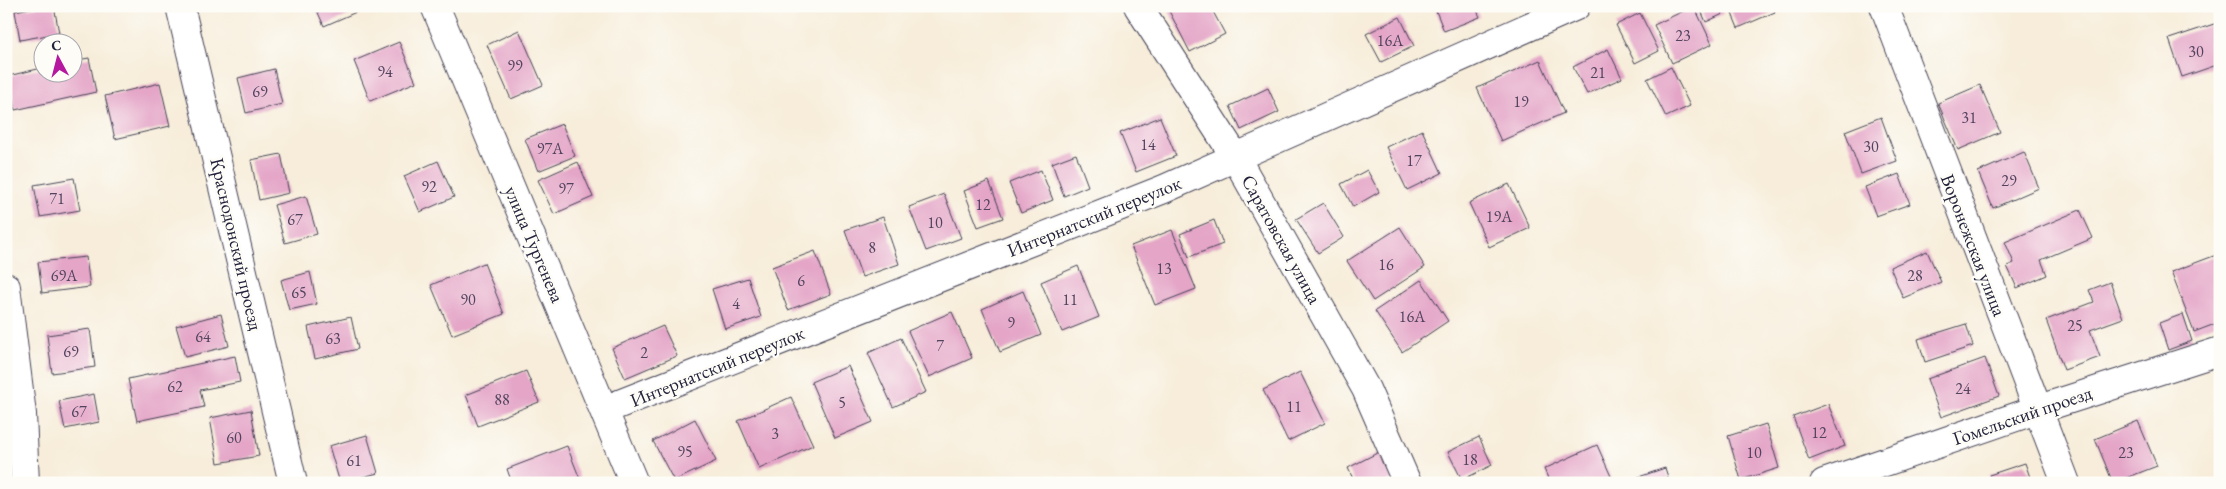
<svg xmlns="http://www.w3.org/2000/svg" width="2226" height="489" font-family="'EB Garamond',serif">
<rect width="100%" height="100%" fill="#fdfcf7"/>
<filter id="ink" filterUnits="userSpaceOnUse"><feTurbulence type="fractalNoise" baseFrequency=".02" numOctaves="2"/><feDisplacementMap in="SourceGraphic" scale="10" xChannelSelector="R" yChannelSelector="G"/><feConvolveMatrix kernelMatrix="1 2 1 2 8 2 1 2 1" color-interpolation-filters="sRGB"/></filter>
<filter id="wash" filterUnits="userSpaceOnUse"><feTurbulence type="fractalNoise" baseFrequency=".0096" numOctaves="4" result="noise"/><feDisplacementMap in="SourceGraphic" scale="20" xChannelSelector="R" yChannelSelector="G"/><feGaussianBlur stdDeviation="1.12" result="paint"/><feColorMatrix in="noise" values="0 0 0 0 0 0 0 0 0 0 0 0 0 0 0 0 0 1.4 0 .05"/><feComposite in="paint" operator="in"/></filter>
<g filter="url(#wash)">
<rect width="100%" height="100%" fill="#f7edda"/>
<g id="blocks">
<!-- building -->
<path fill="#e4a5c7" d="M40,6H54L59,33L20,40L15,11Z
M315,6H370L324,26Z
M1173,6H1210L1225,34L1190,52L1168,9Z
M1434,6H1475L1480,17L1444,31Z
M1694,6L1712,44L1672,63L1654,25Z
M1699,6H1719L1723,14L1706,22Z
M1729,6H1772L1775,12L1738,28Z
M1640,13L1659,51L1635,63L1616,25Z
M1400,17L1414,46L1381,62L1366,34Z
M2220,22V64L2182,77L2169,39Z
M519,30L543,85L511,99L487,45Z
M399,42L416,82L370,101L354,61Z
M1608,49L1622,78L1587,94L1573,67Z
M89,58L96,92L15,110L8,76L42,68V72H72V61Z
M1540,60L1564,113L1501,141L1477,88Z
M1671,67L1690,106L1666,117L1647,79Z
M274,69L282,104L246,113L238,78Z
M160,83L170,126L115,139L105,96Z
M1980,85L2000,132L1958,150L1938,103Z
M1268,88L1279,112L1241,130L1230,106Z
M1160,117L1176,156L1136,172L1120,133Z
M1881,117L1897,161L1861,174L1845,131Z
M562,124L575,156L538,171L525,139Z
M1422,130L1442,173L1407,190L1386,147Z
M2024,152L2039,188L1993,208L1978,172Z
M281,154L289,193L259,200L251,160Z
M1076,154L1088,186L1064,196L1052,163Z
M438,161L454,197L420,212L404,176Z
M578,162L593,197L554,214L538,180Z
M1041,170L1053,200L1021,213L1009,183Z
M1367,170L1379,192L1353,207L1341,184Z
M1899,174L1910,204L1876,216L1865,187Z
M74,178L80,210L40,217L34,185Z
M989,181L1003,218L978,227L964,191Z
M1509,184L1530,228L1489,247L1469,203Z
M944,194L961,238L926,251L909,207Z
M306,196L317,234L285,243L274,205Z
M1323,203L1344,237L1318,253L1296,219Z
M2080,210L2093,238L2041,260L2047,275L2017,288L2007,266L2014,263L2005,242Z
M883,217L899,264L862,277L845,230Z
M1214,220L1223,244L1189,257L1180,234Z
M1400,227L1425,267L1373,301L1347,261Z
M1172,230L1196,289L1155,305L1131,246Z
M2220,247V322L2194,332L2171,272L2219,254L2217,248Z
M815,251L831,294L788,310L772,267Z
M1927,251L1941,282L1903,298L1890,267Z
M86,257L90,287L42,293L38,262Z
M484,263L504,314L452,335L431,285Z
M1078,266L1099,317L1062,332L1041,282Z
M310,272L317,304L289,310L281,280Z
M748,278L761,317L725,329L712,289Z
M1421,280L1448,321L1402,352L1375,311Z
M2110,282L2123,318L2090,330L2100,357L2064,370L2046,320L2094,302L2089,290Z
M1023,291L1041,335L1000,352L982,309Z
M952,312L972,358L929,377L908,331Z
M221,314L229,346L185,357L176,326Z
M2183,314L2192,341L2168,350L2159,323Z
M351,317L358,349L315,359L308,327Z
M1966,324L1973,346L1925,362L1918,339Z
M663,326L677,356L625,378L612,348Z
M90,329L95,367L52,373L47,335Z
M901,338L926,392L893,407L868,353Z
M235,356L240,382L200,390L204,407L137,421L128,379Z
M1985,358L1999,396L1941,417L1927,379Z
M848,366L873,422L835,438L811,382Z
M526,371L539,402L478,426L466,395Z
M1300,372L1325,423L1288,441L1263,390Z
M94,394L99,422L65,429L59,401Z
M791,397L813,445L759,469L738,421Z
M1828,404L1845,446L1809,460L1793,417Z
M251,410L259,456L218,463L210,418Z
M695,419L716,461L674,481L653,441Z
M2138,421L2157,466L2113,483L2095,439Z
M1766,424L1779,468L1741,480L1728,436Z
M367,435L378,473L340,483L329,446Z
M1479,437L1492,465L1462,480L1448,452Z
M1597,445L1614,483H1550L1544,469Z
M567,446L580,479L571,483H512L507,469Z
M1381,451L1395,477L1385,483H1355L1348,468Z
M2025,463L2032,483H1992L1989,475Z
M1665,468L1670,483H1627V481Z"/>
</g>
</g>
<g filter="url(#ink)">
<use href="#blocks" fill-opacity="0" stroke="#424053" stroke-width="1"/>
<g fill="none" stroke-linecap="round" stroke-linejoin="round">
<defs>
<path id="street" d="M180,6L293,483
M435,6L634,483
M1138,6L1236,158L1366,389L1407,483
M1884,6L2066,483
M6,287L22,414L25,483
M604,410L1164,189L1576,6
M1824,483L2036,410L2220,351"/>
</defs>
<!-- street casing -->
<use href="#street" stroke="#424053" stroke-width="30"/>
<!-- street -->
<use href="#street" stroke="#fff" stroke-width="28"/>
</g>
</g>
<g text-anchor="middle" stroke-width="5" stroke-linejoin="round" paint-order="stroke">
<!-- number labels -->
<g font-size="16" fill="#52435e">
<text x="1683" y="41">23</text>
<text x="1390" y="46">16А</text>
<text x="2196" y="57">30</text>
<text x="515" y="71">99</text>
<text x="385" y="77">94</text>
<text x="1598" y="78">21</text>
<text x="260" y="97">69</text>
<text x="1521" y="107">19</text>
<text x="1969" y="123">31</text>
<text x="1148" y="150">14</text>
<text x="1871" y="152">30</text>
<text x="550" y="154">97А</text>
<text x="1414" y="166">17</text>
<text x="2009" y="186">29</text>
<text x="429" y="192">92</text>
<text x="566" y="194">97</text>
<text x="57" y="204">71</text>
<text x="983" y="210">12</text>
<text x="1499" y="222">19А</text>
<text x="295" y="225">67</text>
<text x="935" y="228">10</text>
<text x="872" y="253">8</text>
<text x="1386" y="270">16</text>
<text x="1164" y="274">13</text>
<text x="64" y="281">69А</text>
<text x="1915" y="281">28</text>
<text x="801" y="286">6</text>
<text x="299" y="298">65</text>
<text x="468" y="305">90</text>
<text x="1070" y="305">11</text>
<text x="736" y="309">4</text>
<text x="1412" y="322">16А</text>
<text x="1011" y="328">9</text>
<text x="2075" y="331">25</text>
<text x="203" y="342">64</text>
<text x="333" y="344">63</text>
<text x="940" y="351">7</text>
<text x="71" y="357">69</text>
<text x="644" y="358">2</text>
<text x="175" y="392">62</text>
<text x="1963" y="394">24</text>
<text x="502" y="405">88</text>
<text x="842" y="408">5</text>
<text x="1294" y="412">11</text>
<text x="79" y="417">67</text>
<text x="1819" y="438">12</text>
<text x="775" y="439">3</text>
<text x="234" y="443">60</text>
<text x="685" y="457">95</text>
<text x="1754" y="458">10</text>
<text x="2126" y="458">23</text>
<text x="1470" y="465">18</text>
<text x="354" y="466">61</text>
</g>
<!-- street labels -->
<g font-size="19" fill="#22223b" stroke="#fdfcf7">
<text transform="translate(1094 216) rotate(-22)" y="7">Интернатский переулок</text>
<text transform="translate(1282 239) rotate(61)" y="7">Саратовская улица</text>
<text transform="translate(237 244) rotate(77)" y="7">Краснодонский проезд</text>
<text transform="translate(535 244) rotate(67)" y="7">улица Тургенева</text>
<text transform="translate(1974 245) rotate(69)" y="7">Воронежская улица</text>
<text transform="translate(717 366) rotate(-22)" y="7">Интернатский переулок</text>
<text transform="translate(2022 415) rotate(-19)" y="7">Гомельский проезд</text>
</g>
</g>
<!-- margin -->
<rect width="2226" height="489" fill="none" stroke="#fdfcf7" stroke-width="25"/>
<!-- north arrow -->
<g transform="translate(58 58) rotate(353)"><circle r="24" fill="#fdfcf7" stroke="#a5a5ac"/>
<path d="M0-4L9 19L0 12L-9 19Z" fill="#b5179e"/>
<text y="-8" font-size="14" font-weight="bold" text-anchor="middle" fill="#22223b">С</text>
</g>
</svg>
